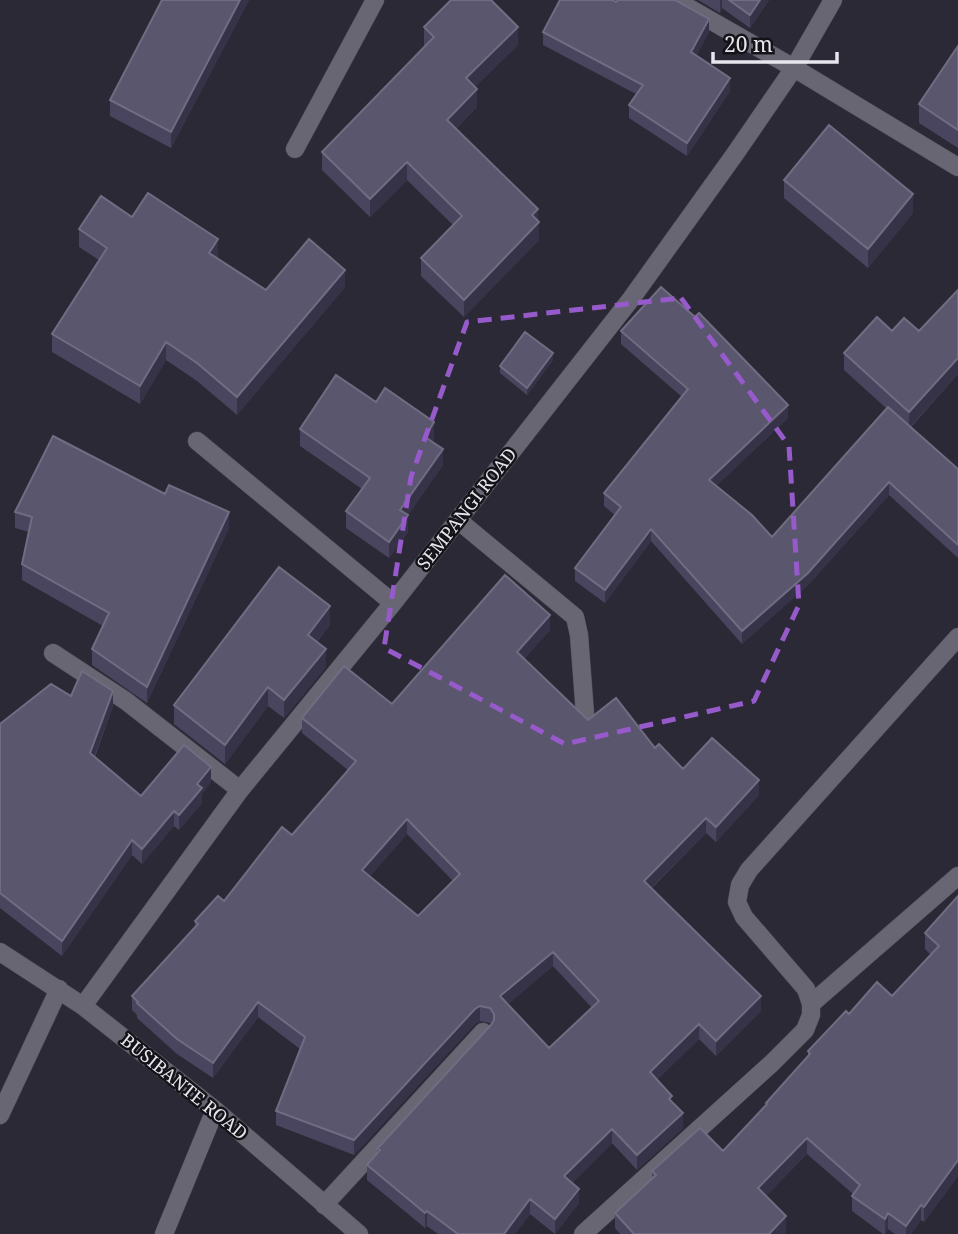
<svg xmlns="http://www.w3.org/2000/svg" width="958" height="1234" font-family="'Noto Serif',serif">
<rect width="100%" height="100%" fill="#2b2935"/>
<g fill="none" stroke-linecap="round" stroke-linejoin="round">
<defs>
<path id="lane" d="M53,653L126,701L240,790
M811,1004L958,876"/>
<path id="street" d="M675,0L794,68L958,167
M295,149L375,0
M197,441L393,603
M459,521L575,617L579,635L585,714
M0,952L83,1006L130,1043L215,1110L359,1234
M83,1006L240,790L393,603L631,299L735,154L794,68L833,0
M0,1115L59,989
M324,1205L483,1032
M164,1234L215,1110
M583,1234L772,1063L805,1030L811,1015V1004L806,989L744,917L737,902L740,885L749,870L958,637"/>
</defs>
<!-- lane casing -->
<use href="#lane" stroke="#494753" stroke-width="19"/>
<!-- street casing -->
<use href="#street" stroke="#494753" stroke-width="19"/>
<!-- lane -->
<use href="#lane" stroke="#686673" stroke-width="18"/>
<!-- street -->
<use href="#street" stroke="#686673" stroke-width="18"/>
</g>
<!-- wall -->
<path fill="#49455f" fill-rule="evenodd" d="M162,0H249L171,148L110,116V100Z
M698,0H769L750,28L722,8L720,13Z
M616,2L709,32L696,56L730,91L687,156L629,118V105L636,94L543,45V32Z
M424,27L518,45L475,87L477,107L456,129L538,221L539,240L464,317L421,276V258L453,225L407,180L370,217L322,170V152L425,46L424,45Z
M958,46V148L919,123V104Z
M784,180L913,213L868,268L784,198Z
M132,217L218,256L217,258L266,290L345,287L237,415L197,381L166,360L140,404L52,352V334L99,260L79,247V229Z
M958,290V374L911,427L958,469V558L889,495L808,585L742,644L651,541L605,603L575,581V568L615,515L604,506V493L682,397L621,344V331L788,418L716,486L772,537L887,409L844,370V353L892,331H919Z
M553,360L527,395L500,373V366Z
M376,402L434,439L433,442L443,465L408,515V532L389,558L346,528V511L362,489L300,446V429Z
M15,512L229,528L147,703L92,665V649L103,626L22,580V564L29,532L15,528Z
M330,625L317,642L326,667L284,718L268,706L225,764L174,724V705Z
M550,630L524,659L588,720L655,748L683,769L759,795L716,842L706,833L652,888L761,1011L716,1056L699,1039L657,1080L672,1102L683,1128L637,1170L612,1143L572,1183L579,1203L555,1234L530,1214L515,1234H438L427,1226L425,1228L367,1180V1165L377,1153V1149L491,1025L490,1023L480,1021L475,1024L354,1155L276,1125V1111L300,1049L258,1017L213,1078L177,1054L137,1018V1015L132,1010V996L195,927V921L224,901L292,835L348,770L302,733V718L392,704ZM407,834L453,881L418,916L370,876ZM553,966L592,1008L549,1048L508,1004Z
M113,706L95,757L141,796L211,782L202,794V803L179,830L174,826L142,864L132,855L62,956L0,908V724Z
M958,896V1176L924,1222L921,1220L911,1234H895L888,1229L885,1234H883L852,1211V1196L853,1194L807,1154L766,1196L786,1232L784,1234H620L615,1228V1213L652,1179V1171L723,1151L766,1105V1103L808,1056V1051L849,1014L892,996L931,955L925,949V933Z"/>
<!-- shaded-wall -->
<path fill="#363348" d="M240,0H249L171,148V132Z
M720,0H722V8L720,13Z
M760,0H769L750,28V15Z
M709,19V32L691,66V52Z
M518,27V45L466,96V78Z
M730,78V91L687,156V143Z
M477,89V107L447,138V120Z
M407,162V180L370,217V199Z
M913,194V213L868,268V249Z
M538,209L539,240L464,317V300Z
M218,239V256L209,271V253Z
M345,270V287L237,415V397Z
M166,342V360L140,404V386Z
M553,353V360L527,395V388Z
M958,358V374L909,428V412Z
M788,405V418L709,493V480Z
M434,422V439L425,454V437Z
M443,449V465L407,517L408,515V532L389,558V542L400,510Z
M889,482V495L808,585L742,644V631Z
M229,512V528L147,703V687Z
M651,529V541L605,603V590Z
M330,606V625L308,653V635Z
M550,615V630L517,667V652Z
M326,649V667L284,718V700Z
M268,687V706L225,764V745Z
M113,691V706L90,768V753Z
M211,767V782L202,794V803L179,830V815L197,784Z
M759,780V795L716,842V827Z
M174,811V826L142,864V849Z
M706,818V833L644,895V881Z
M407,819V834L362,885V870Z
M132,840V855L62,956V941Z
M553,952V966L500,1011V996Z
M761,996V1011L716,1056V1041Z
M258,1002V1017L213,1078V1063Z
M480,1006V1021L475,1024L354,1155V1140L475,1009Z
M699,1024V1039L650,1087V1072Z
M683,1113V1128L637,1170V1155Z
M612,1129V1143L564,1191V1176Z
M807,1138V1154L758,1204V1188Z
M958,1160V1176L924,1222V1207Z
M579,1189V1203L555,1234V1219Z
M530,1199V1214L515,1234H504Z
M921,1205V1220L911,1234H906V1226Z
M427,1211V1226L425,1228V1213Z
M888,1213V1229L885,1234V1219Z
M786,1216V1232L784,1234H769Z"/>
<!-- building -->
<path fill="#5a566e" stroke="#706d82" stroke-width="2" fill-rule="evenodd" d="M162,0H240L171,132L110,100Z
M451,0H491L518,27L466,78L477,89L447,120L538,209L532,215L539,222L464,300L421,258L462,216L407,162L370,199L322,152L434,37L424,27Z
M560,0H613L616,2L618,0H675L709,19L691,52L730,78L687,143L629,105L643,85L543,32Z
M729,0H760L750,15Z
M958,46V130L919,104Z
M829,125L913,194L868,249L784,180Z
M148,193L218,239L209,253L266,290L309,239L345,270L237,397L197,363L166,342L140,386L52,334L107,248L79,229L101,196L132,217Z
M661,287L695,317L699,313L788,405L709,480L752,515L772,537L888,407L958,469V545L889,482L808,573L742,631L651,529L605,590L575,568L621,507L604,493L688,389L621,331Z
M958,290V358L909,412L844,353L877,317L892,331L904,318L919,331Z
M525,332L553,353L527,388L500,366Z
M336,375L376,402L385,388L434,422L425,437L443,449L400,510L408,515L389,542L346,511L370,478L300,429Z
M53,436L165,494L169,485L229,512L147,687L92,649L109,613L22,564L32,517L15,512Z
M279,567L330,606L308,635L326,649L284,700L268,687L225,745L174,705Z
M505,575L550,615L517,652L588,720L616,698L655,748L659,744L683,769L712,738L759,780L716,827L706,818L644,881L761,996L716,1041L699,1024L650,1072L672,1096L669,1099L683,1113L637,1155L612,1129L564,1176L579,1189L555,1219L530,1199L504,1234H458L427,1211L425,1213L367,1165L380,1150L377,1149L491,1025L494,1020V1014L490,1008L480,1006L475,1009L354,1140L276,1111L305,1037L258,1002L213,1063L177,1039L137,1003L138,1002L132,996L198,924L195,921L218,896L224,901L282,827L292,835L356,761L302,718L344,666L392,704ZM407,819L460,874L418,916L362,870ZM553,952L599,1001L549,1048L500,996Z
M82,671L113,691L90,753L141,796L184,745L211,767L197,784L202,788L179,815L174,811L142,849L132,840L62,941L0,893V724L51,684L71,696Z
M958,896V1160L924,1207L921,1205L906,1226L888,1213L885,1219L852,1196L860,1185L807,1138L758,1188L786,1216L769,1234H634L615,1213L656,1175L652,1171L700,1128L723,1151L767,1104L766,1103L810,1054L808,1051L846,1011L849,1014L877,982L892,996L939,946L925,933Z"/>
<!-- marked area -->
<path fill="none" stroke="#965acb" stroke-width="5" stroke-dasharray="14 9" stroke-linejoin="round" d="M681,298L789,446L799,605L754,701L565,744L384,648L411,477L467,322Z"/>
<g text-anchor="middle" stroke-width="5" stroke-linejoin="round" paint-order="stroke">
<!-- street labels -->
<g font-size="18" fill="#e7e6ef" stroke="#131318">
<text transform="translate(467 509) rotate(-52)" y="6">SEMPANGI ROAD</text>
<text transform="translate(184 1087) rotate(39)" y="6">BUSIBANTE ROAD</text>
</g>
</g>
<!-- scale -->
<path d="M713 52v10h124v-10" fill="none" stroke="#e7e6ef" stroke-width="3.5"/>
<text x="724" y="52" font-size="21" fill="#e7e6ef" stroke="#131318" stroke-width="5" paint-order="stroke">20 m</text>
</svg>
